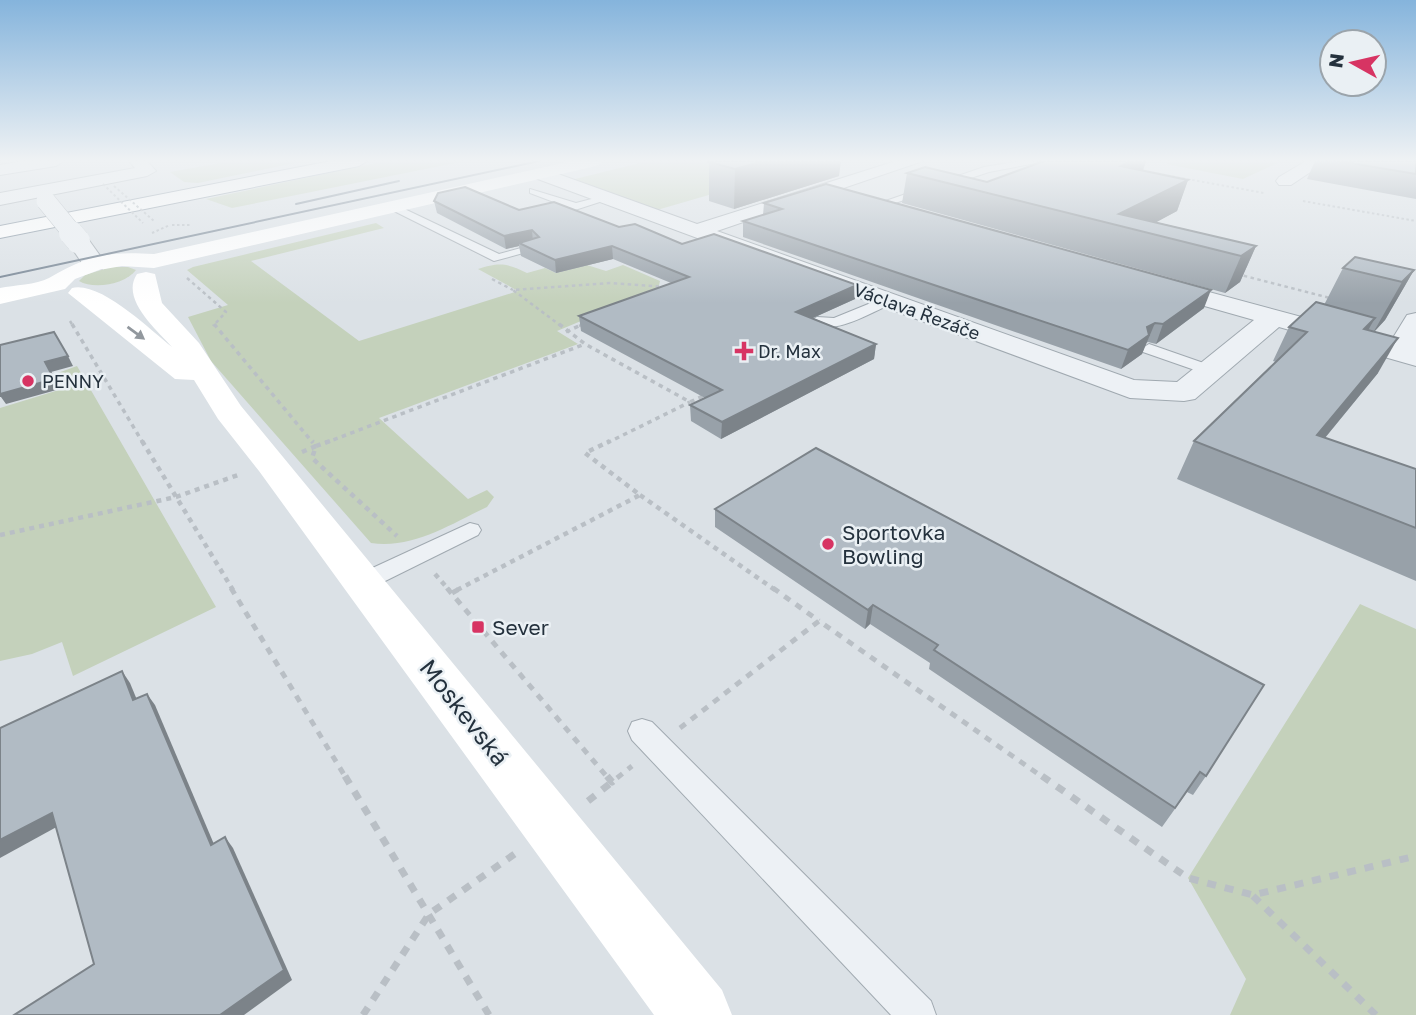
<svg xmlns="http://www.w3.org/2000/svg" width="1416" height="1015" font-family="'Golos Text',sans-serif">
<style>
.green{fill:#c4d1bb}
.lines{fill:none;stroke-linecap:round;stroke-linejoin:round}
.lane-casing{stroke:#a0a9b0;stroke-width:2}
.street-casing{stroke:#a0a9b0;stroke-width:2}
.highway-casing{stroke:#81909e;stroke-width:2}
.path-far5{stroke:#b9bfc5;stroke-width:2;stroke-dasharray:2.5 2.5;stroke-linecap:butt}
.path-far4{stroke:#b9bfc5;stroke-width:2.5;stroke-dasharray:3.5 3.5;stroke-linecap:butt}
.path-far3{stroke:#b9bfc5;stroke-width:3.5;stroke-dasharray:4.5 4.5;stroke-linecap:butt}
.path-far2{stroke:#b9bfc5;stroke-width:4.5;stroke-dasharray:5 5;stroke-linecap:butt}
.path-far1{stroke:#b9bfc5;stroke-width:5;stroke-dasharray:7 7;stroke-linecap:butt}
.path{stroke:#b9bfc5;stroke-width:7;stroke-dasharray:9 9;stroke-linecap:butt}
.lane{fill:#edf1f5;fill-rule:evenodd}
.street{fill:#edf1f5;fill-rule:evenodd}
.secondary{fill:#fff;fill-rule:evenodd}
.highway{fill:#fff;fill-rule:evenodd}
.tram{stroke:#738291;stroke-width:2}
.street-bridge-far1-casing{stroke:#a0a9b0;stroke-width:20;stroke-linecap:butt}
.street-bridge-casing{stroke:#a0a9b0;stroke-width:24;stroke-linecap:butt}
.path-bridge{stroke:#b9bfc5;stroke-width:2;stroke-dasharray:2.5 2.5;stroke-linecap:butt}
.street-bridge-far1{stroke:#edf1f5;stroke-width:19}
.street-bridge{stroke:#edf1f5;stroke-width:24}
.wall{fill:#98a1a9}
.shaded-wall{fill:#7c8389}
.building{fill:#b1bbc4;stroke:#7c8389;stroke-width:2}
.oneway{fill:#92989e}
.poi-dot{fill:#d73463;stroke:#eaf0f4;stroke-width:2.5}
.labels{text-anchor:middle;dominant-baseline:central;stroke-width:5;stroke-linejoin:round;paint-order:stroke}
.far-street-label{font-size:18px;fill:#24313d;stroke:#eaf0f4}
.far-poi-label{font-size:18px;fill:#24313d;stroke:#eaf0f4;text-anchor:start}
.poi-label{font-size:21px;fill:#24313d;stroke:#eaf0f4;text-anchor:start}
.near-street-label{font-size:24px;fill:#24313d;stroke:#eaf0f4}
</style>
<rect width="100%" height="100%" fill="#dbe1e6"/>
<g class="green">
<path d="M232 161H304L198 183 184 182 170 172Z"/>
<path d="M385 161H465L232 208 206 199Z"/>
<path d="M648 161H826L657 210 571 180Z"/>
<path d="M1171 161H1282L1243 179 1166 164Z"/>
<path d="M376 223 384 228 251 261 359 341 518 291 478 269C499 262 507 263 527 273L545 268 556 273 587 265 606 271 623 265 660 281 658 289 557 331 578 344 379 418 468 499 487 490 494 497 487 507C449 525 413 549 371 543L211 361 188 317 228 305 187 270 193 267Z"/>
<path d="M111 267H128L136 270C126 284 94 290 79 281L85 275Z"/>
<path d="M77 366 216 607 73 676 62 642 32 654 0 661V408L62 389 55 374Z"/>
<path d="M1360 604 1416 629V1015H1230L1246 979 1188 878Z"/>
</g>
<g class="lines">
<defs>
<g id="lane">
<path d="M1021 161 1041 162 989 172 883 207 874 205 984 167Z"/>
<path d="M530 189 576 203 607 195 612 198 575 210 530 193Z"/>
<path d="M394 204 499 254 532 245 538 249 494 261 390 209 389 207Z"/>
<path d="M888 296 895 300 893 303C872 312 830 339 810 321L817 317 834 318Z"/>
<path d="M1149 344 1215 367 1217 370 1209 375 1143 352 1141 349Z"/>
<path d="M470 523 478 525 481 530 478 535 369 589H353L349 583 353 577Z"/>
<path d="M642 719 652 722 931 1001 936 1015H891L632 740 628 731 632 722Z"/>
</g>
<g id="street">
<path d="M22 161H64L56 166 0 175V165Z"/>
<path d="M129 161H147L156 171 147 176 0 205V193L135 168Z"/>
<path d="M896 161H923L717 231 1134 380 1177 382 1254 320 1148 290 1145 285 1148 280 1157 278 1391 341 1407 315 1416 313V366L1279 327 1195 399 1184 401 1130 398 535 178 532 174 541 169 547 170 697 224Z"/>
<path d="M1306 161H1327L1291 185H1279L1276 181 1279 177Z"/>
<path d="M78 234 86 236 106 264 102 269H86L67 241Z"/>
</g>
<path id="highway" d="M331 161H367L359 166 0 238V226Z"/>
</defs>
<use href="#lane" class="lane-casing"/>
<use href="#street" class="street-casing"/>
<use href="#highway" class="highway-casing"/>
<g class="path-far5">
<path d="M1138 170 1264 193"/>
<path d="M1303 201 1416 221"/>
<path d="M172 225H191"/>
<path d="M152 233 170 225"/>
</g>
<g class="path-far4">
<path d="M1237 274 1330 298"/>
<path d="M187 278 226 312 213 326"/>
<path d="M492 279 513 290"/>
<path d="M70 321 73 326"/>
<path d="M561 326 513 290 609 283 666 287"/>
<path d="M579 326 584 324"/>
</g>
<g class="path-far3">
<path d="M72 324 143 443"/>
<path d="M214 324 313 443"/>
<path d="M559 324 585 344 690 402 707 394"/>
<path d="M566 332 583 324"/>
<path d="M325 443 585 344"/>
<path d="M607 443 690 402"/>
</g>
<g class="path-far2">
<path d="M142 441 233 590"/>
<path d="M330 441 316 446 312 458 397 536"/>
<path d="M302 452 316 446 312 441"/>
<path d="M640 495 775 590"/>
<path d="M0 535 176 497 238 475"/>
<path d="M435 574 449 590"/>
<path d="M457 590 640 495 585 453 610 441"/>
</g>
<g class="path-far1">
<path d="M231 588 346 778"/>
<path d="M447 588 608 778"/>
<path d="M773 588 819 621"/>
<path d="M452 593 461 588"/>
<path d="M680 728 819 621 1044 778"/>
<path d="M617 778 632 766"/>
</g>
<g class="path">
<path d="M345 776 489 1015"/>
<path d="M607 776 612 782 619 776"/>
<path d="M1042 776 1188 878 1253 895 1416 856"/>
<path d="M588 801 612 782"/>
<path d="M1253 896 1376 1015"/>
<path d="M363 1015 429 914 516 853"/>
</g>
<use href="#lane" class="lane"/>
<use href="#street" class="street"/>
<g class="secondary">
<path d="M572 161H604L596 166 154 268 122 266 99 270 75 279 65 289 0 304V288C14 285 36 285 49 278 89 255 107 251 154 254Z"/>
<path d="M146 272 155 274 162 303 199 343 241 406 722 990 732 1015H654L259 471 218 419 194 380 175 379 68 293 72 288C101 281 150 330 172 347 157 330 120 299 137 274Z"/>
</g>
<use href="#highway" class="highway"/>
<g class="tram">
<path d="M296 204 399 181"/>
<path d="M0 277 539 161"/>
</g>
<defs>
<path id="street-bridge-far1" d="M46 201 73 234"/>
<path id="street-bridge" d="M71 233 78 241"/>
</defs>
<use href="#street-bridge-far1" class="street-bridge-far1-casing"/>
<use href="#street-bridge" class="street-bridge-casing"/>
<g class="path-bridge">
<path d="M103 184 143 223"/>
<path d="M114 186 154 221"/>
</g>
<use href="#street-bridge-far1" class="street-bridge-far1"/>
<use href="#street-bridge" class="street-bridge"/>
</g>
<g class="wall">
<path d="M1146 161 1143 171 1188 180 1177 211 1156 222 1256 246 1240 282 1225 293 902 203 907 173 987 182Z"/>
<path d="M1315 161H1416V199L1307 179Z"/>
<path d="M709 162 839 176 734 209 709 201Z"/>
<path d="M434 201 519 210 619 227 682 244 857 285 855 299 813 318 876 344 874 359 721 439 691 421 690 405 705 398 581 331 579 316 671 283 613 259 556 273 521 256 519 246 506 249 437 213Z"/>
<path d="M764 203 1204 308 1156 344 1148 342 1146 343 1142 354 1121 369 743 237V221L763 215Z"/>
<path d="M1343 268 1414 270 1385 320 1374 332 1378 373 1325 438 1416 469V581L1177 479 1194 441 1276 362 1273 361 1289 327 1324 305Z"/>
<path d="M715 509 1206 776 1193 795 1187 792 1162 827 929 669 930 663 870 624 865 629 715 527Z"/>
</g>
<g class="shaded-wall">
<path d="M764 161H841L839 176 734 209 735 169Z"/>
<path d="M1131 161H1146L1139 181 1121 166Z"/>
<path d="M1188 180 1177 211 1140 231 1119 214Z"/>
<path d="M532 230 533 243H519V246L506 249 504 236Z"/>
<path d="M612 246 613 259 556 273 555 260Z"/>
<path d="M1256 246 1240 282 1225 293 1241 256Z"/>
<path d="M1414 270 1385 320 1373 333 1402 282Z"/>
<path d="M857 285 855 299 795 326 796 312Z"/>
<path d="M1211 290 1204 308 1156 344 1163 324Z"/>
<path d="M1375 318 1356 352 1364 329Z"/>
<path d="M1155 323 1142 354 1121 369 1128 350 1147 327Z"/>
<path d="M1398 338 1378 373 1296 473 1317 435Z"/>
<path d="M876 344 874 359 721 439 722 422Z"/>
<path d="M68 356 73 366 51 372 60 389 6 404 1 397H0V392L45 362Z"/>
<path d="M873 605 870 624 865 629 868 610Z"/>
<path d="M122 671 130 683 142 712 133 700Z"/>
<path d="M147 694 155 705 219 856 211 845Z"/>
<path d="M52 813 62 824 0 858V840Z"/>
<path d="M225 837 233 848 292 980 244 1015H220Z"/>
</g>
<g class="building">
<path d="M712 161H764L735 169 709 162Z"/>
<path d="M1044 161H1131L1121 166 1188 180 1119 214 1256 246 1241 256 907 173 925 167 987 182Z"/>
<path d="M1338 161H1416V174Z"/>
<path d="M826 184 1211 290 1163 324 1155 323 1147 327 1149 335 1128 350 743 221 782 209 764 203Z"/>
<path d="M465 187 519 210 554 202 619 227 635 224 682 244 714 234 857 285 796 312 876 344 722 422 690 405 722 390 579 316 689 277 612 246 555 260 519 243 539 237 532 230 504 236 434 201 438 193Z"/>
<path d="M1355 257 1414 270 1402 282 1343 268Z"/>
<path d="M1316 302 1375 318 1364 329 1398 338 1317 435 1416 469V528L1194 441 1307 332 1289 327Z"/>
<path d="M54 332 68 356 45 362 54 379 0 394V345Z"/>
<path d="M816 448 1264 685 1206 776 1200 772 1175 808 934 650 938 645 873 605 868 610 715 509Z"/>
<path d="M122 671 133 700 147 694 211 845 225 837 284 970 220 1015H14L94 964 52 813 0 840V728Z"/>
</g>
<defs><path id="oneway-solid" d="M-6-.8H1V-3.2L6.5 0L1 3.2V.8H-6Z" transform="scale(1.75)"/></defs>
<use class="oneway" href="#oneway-solid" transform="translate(136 333) rotate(36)"/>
<linearGradient id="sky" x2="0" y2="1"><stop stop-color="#85b4dc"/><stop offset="0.53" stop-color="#eff2f4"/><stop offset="1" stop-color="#eff2f4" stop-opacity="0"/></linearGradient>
<rect width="1416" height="303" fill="url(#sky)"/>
<g class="poi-dot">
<path d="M740.5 340.5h7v7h7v7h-7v7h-7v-7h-7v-7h7z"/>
<circle cx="28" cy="381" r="7"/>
<circle cx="828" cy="544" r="7"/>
<rect x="471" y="620" width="14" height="14" rx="3.5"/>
</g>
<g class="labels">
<g class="far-street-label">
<text transform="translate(917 311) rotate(20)">Václava Řezáče</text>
</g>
<g class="far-poi-label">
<text x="758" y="351">Dr. Max</text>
<text x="42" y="381">PENNY</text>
</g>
<g class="poi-label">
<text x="842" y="532">Sportovka<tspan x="842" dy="24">Bowling</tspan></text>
<text x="492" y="627">Sever</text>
</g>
<g class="near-street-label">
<text transform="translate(465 712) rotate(52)">Moskevská</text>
</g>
</g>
<g transform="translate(1353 63) rotate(278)"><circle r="33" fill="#eaf0f4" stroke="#9ba4ab" stroke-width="2"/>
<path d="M0-5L12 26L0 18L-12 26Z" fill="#d73463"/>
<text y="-10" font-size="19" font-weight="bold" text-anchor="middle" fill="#24313d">N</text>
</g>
</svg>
